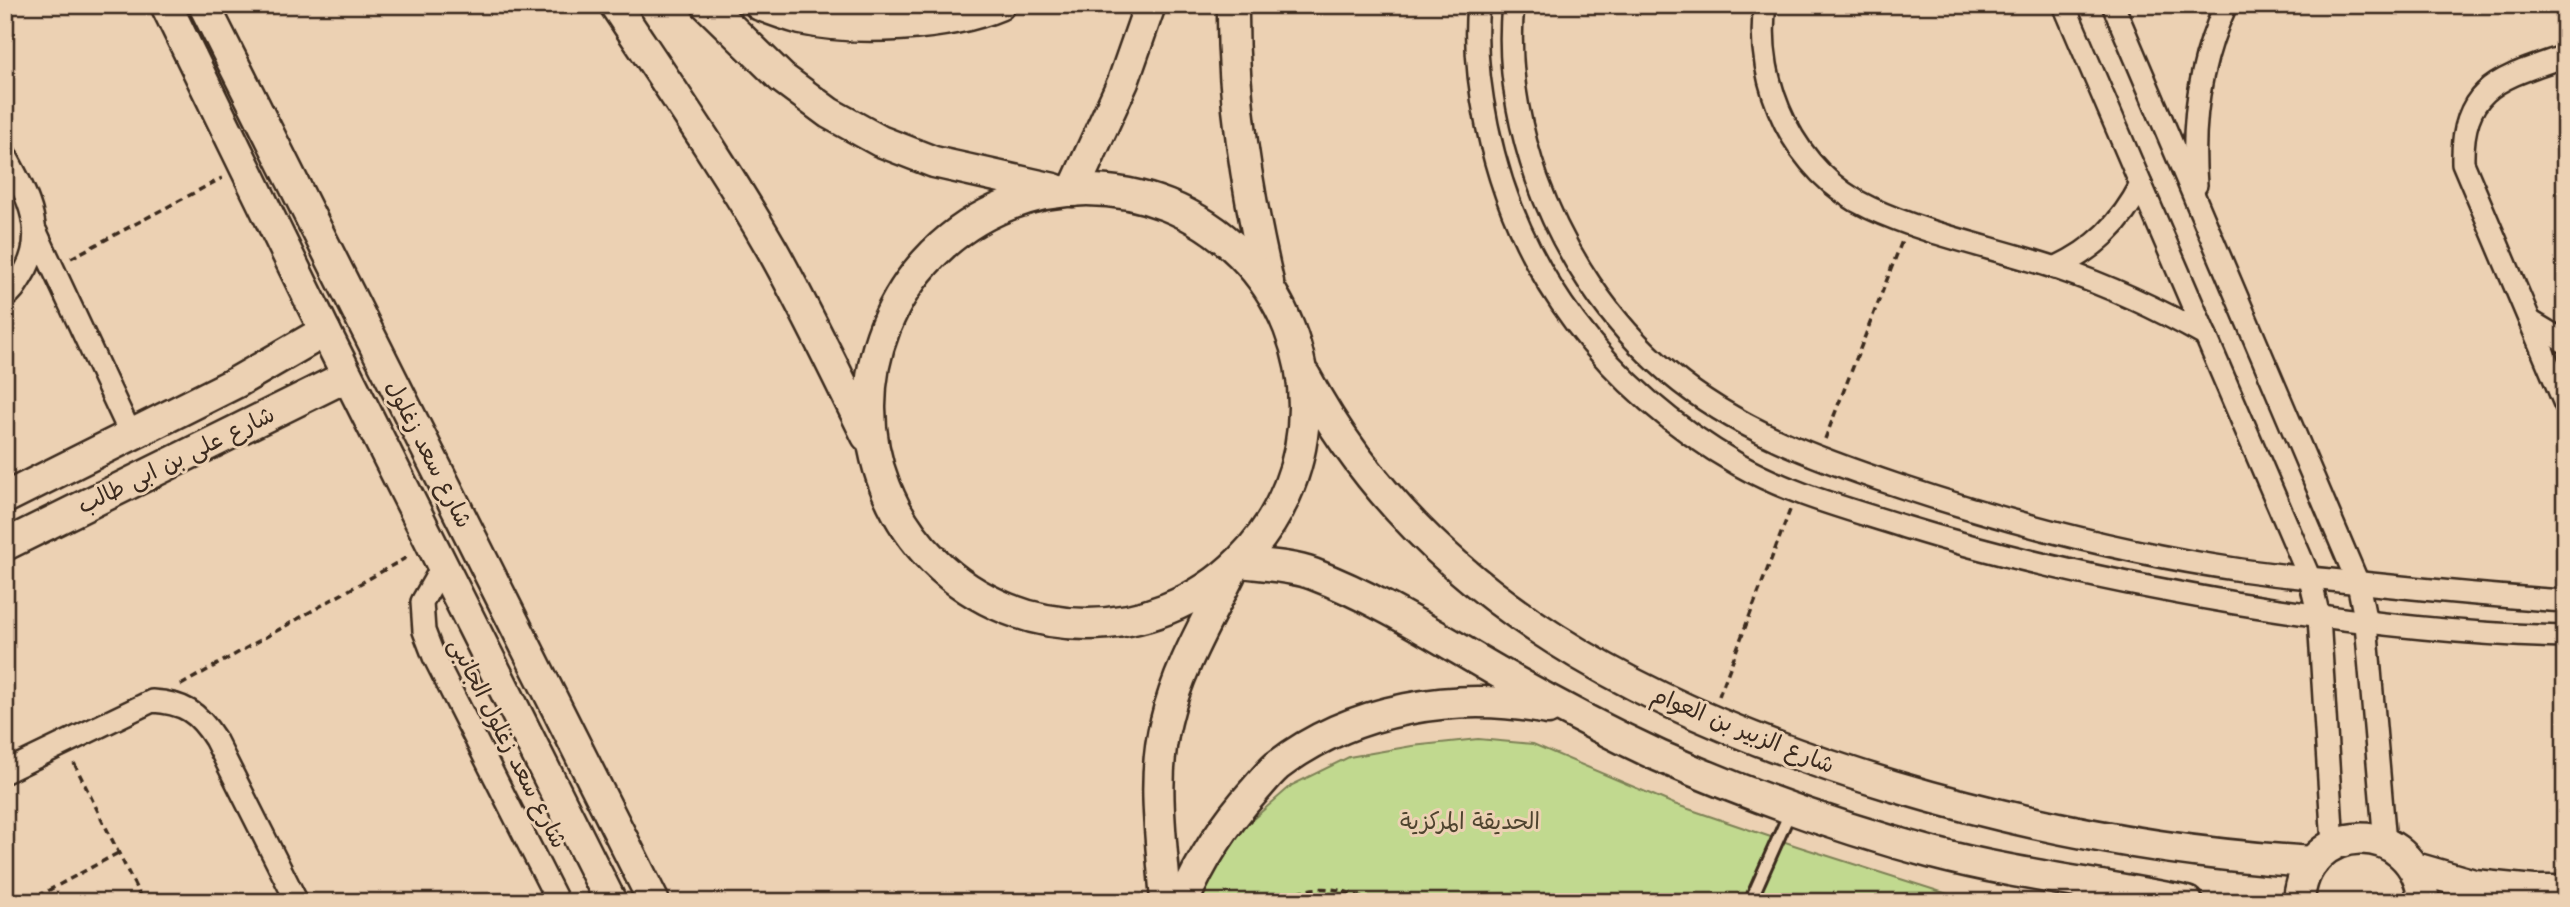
<svg xmlns="http://www.w3.org/2000/svg" width="2570" height="907" font-family="'Comic Neue','Playpen Sans Arabic',sans-serif">
<style>
.green{fill:#c1d98f;stroke:#7e8256;stroke-width:2}
.lines{fill:none;stroke-linecap:round;stroke-linejoin:round}
.lane-casing{stroke:#3b2a1e;stroke-width:16}
.street-casing{stroke:#3b2a1e;stroke-width:26}
.secondary-casing{stroke:#3b2a1e;stroke-width:35}
.path{stroke:#3b2a1e;stroke-width:3.5;stroke-dasharray:7 5;stroke-linecap:butt}
.lane{stroke:#ecd1b3;stroke-width:10}
.street{stroke:#ecd1b3;stroke-width:21}
.secondary{stroke:#ecd1b3;stroke-width:30}
.labels{text-anchor:middle;dominant-baseline:central;stroke-width:6;stroke-linejoin:round;paint-order:stroke}
.street-label{font-size:23px;fill:#3b2a1e;stroke:#ecd1b3}
.park-label{font-size:23px;fill:#4f442f;stroke:#ecd1b3}
</style>
<rect width="100%" height="100%" fill="#ecd1b3"/>
<filter id="ink" filterUnits="userSpaceOnUse"><feTurbulence type="fractalNoise" baseFrequency=".0143" numOctaves="2"/><feDisplacementMap in="SourceGraphic" scale="14" xChannelSelector="R" yChannelSelector="G"/><feConvolveMatrix kernelMatrix="1 2 1 2 8 2 1 2 1" color-interpolation-filters="sRGB"/></filter>
<g filter="url(#ink)">
<path class="green" d="M1478 739 1533 744 1674 804 1797 846 1957 897 1983 902H1202L1209 880 1244 827 1292 785 1349 757 1412 746Z"/>
<g class="lines">
<defs>
<path id="lane" d="M1750 902 1790 812"/>
<g id="street">
<path d="M1478 5C1474 45 1479 86 1487 125 1517 273 1608 390 1739 465 1790 494 1849 509 1905 527 2012 560 2124 584 2235 603 2344 621 2454 634 2565 637"/>
<path d="M1513 5C1507 63 1518 124 1537 179 1563 252 1609 322 1669 373 1735 429 1818 459 1899 486 2010 523 2124 553 2241 570 2281 576 2322 579 2362 583 2430 590 2497 597 2565 601"/>
<path d="M1765 5C1754 85 1795 173 1870 208 1928 235 1996 248 2056 268 2109 286 2157 308 2206 336"/>
<path d="M2064 5 2310 579 2319 617 2333 845"/>
<path d="M2113 5 2358 583 2366 623 2385 843"/>
<path d="M2565 56C2503 78 2461 85 2463 163L2565 404"/>
<path d="M5 154C26 193 50 234 22 276 17 284 13 292 5 297"/>
<path d="M2196 185C2191 122 2199 63 2226 5"/>
<path d="M36 232 131 435"/>
<path d="M2055 268C2095 249 2121 224 2141 185"/>
<path d="M2530 321 2565 342"/>
<path d="M442 567 422 602 424 631 434 657 558 902"/>
<path d="M5 772 152 701C184 703 198 712 215 739L297 902"/>
</g>
<g id="secondary">
<path d="M166 5 325 331 611 902"/>
<path d="M204 5 654 902"/>
<path d="M615 5C669 86 725 167 773 251 807 312 837 374 867 436"/>
<path d="M707 5 782 78 829 113 880 141 934 162 1054 189"/>
<path d="M760 5C773 10 787 15 801 19 856 31 947 27 999 5"/>
<path d="M1233 5C1232 99 1247 190 1268 282"/>
<circle cx="1087" cy="407" r="217"/>
<path d="M1073 191 1123 82 1150 5"/>
<path d="M1305 376C1425 603 1657 715 1893 786 2030 827 2170 854 2313 862"/>
<path d="M5 498 237 382 325 331"/>
<path d="M5 545 347 376"/>
<path d="M1240 562C1264 565 1291 566 1313 574 1379 599 1439 638 1500 673 1552 703 1605 731 1659 756 1748 795 1839 828 1933 853 2016 875 2102 884 2187 902"/>
<path d="M2415 868 2474 885 2534 891H2565"/>
<path d="M1166 902C1162 842 1151 779 1166 721 1178 669 1207 621 1230 574"/>
<path d="M1183 902C1201 860 1225 823 1255 790 1262 782 1269 773 1277 766 1352 708 1457 691 1548 709"/>
<path d="M2299 902C2303 820 2415 815 2424 902"/>
</g>
</defs>
<use href="#lane" class="lane-casing"/>
<use href="#street" class="street-casing"/>
<use href="#secondary" class="secondary-casing"/>
<g class="path">
<path d="M2559 5 2565 19"/>
<path d="M71 258 222 178"/>
<path d="M1825 439 1902 241"/>
<path d="M181 685 409 556"/>
<path d="M1719 696 1790 510"/>
<path d="M74 763 143 902"/>
<path d="M27 902 118 853"/>
<path d="M1275 902C1307 884 1337 884 1370 902"/>
</g>
<use href="#lane" class="lane"/>
<use href="#street" class="street"/>
<use href="#secondary" class="secondary"/>
</g>
</g>
<g class="labels">
<g class="street-label">
<text transform="translate(429 454) rotate(63)">شارع سعد زغلول</text>
<text transform="translate(176 460) rotate(-26)">شارع على بن ابى طالب</text>
<text transform="translate(1743 730) rotate(22)">شارع الزبير بن العوام</text>
<text transform="translate(508 743) rotate(63)">شارع سعد زغلول الجانبى</text>
</g>
<g class="park-label">
<text x="1470" y="821">الحديقة المركزية</text>
</g>
</g>
<rect width="2570" height="907" fill="none" stroke="#ecd1b3" stroke-width="28"/>
<rect x="14" y="14" width="2542" height="879" fill="none" stroke="#3b2a1e" stroke-width="2.5" filter="url(#ink)"/>
</svg>
